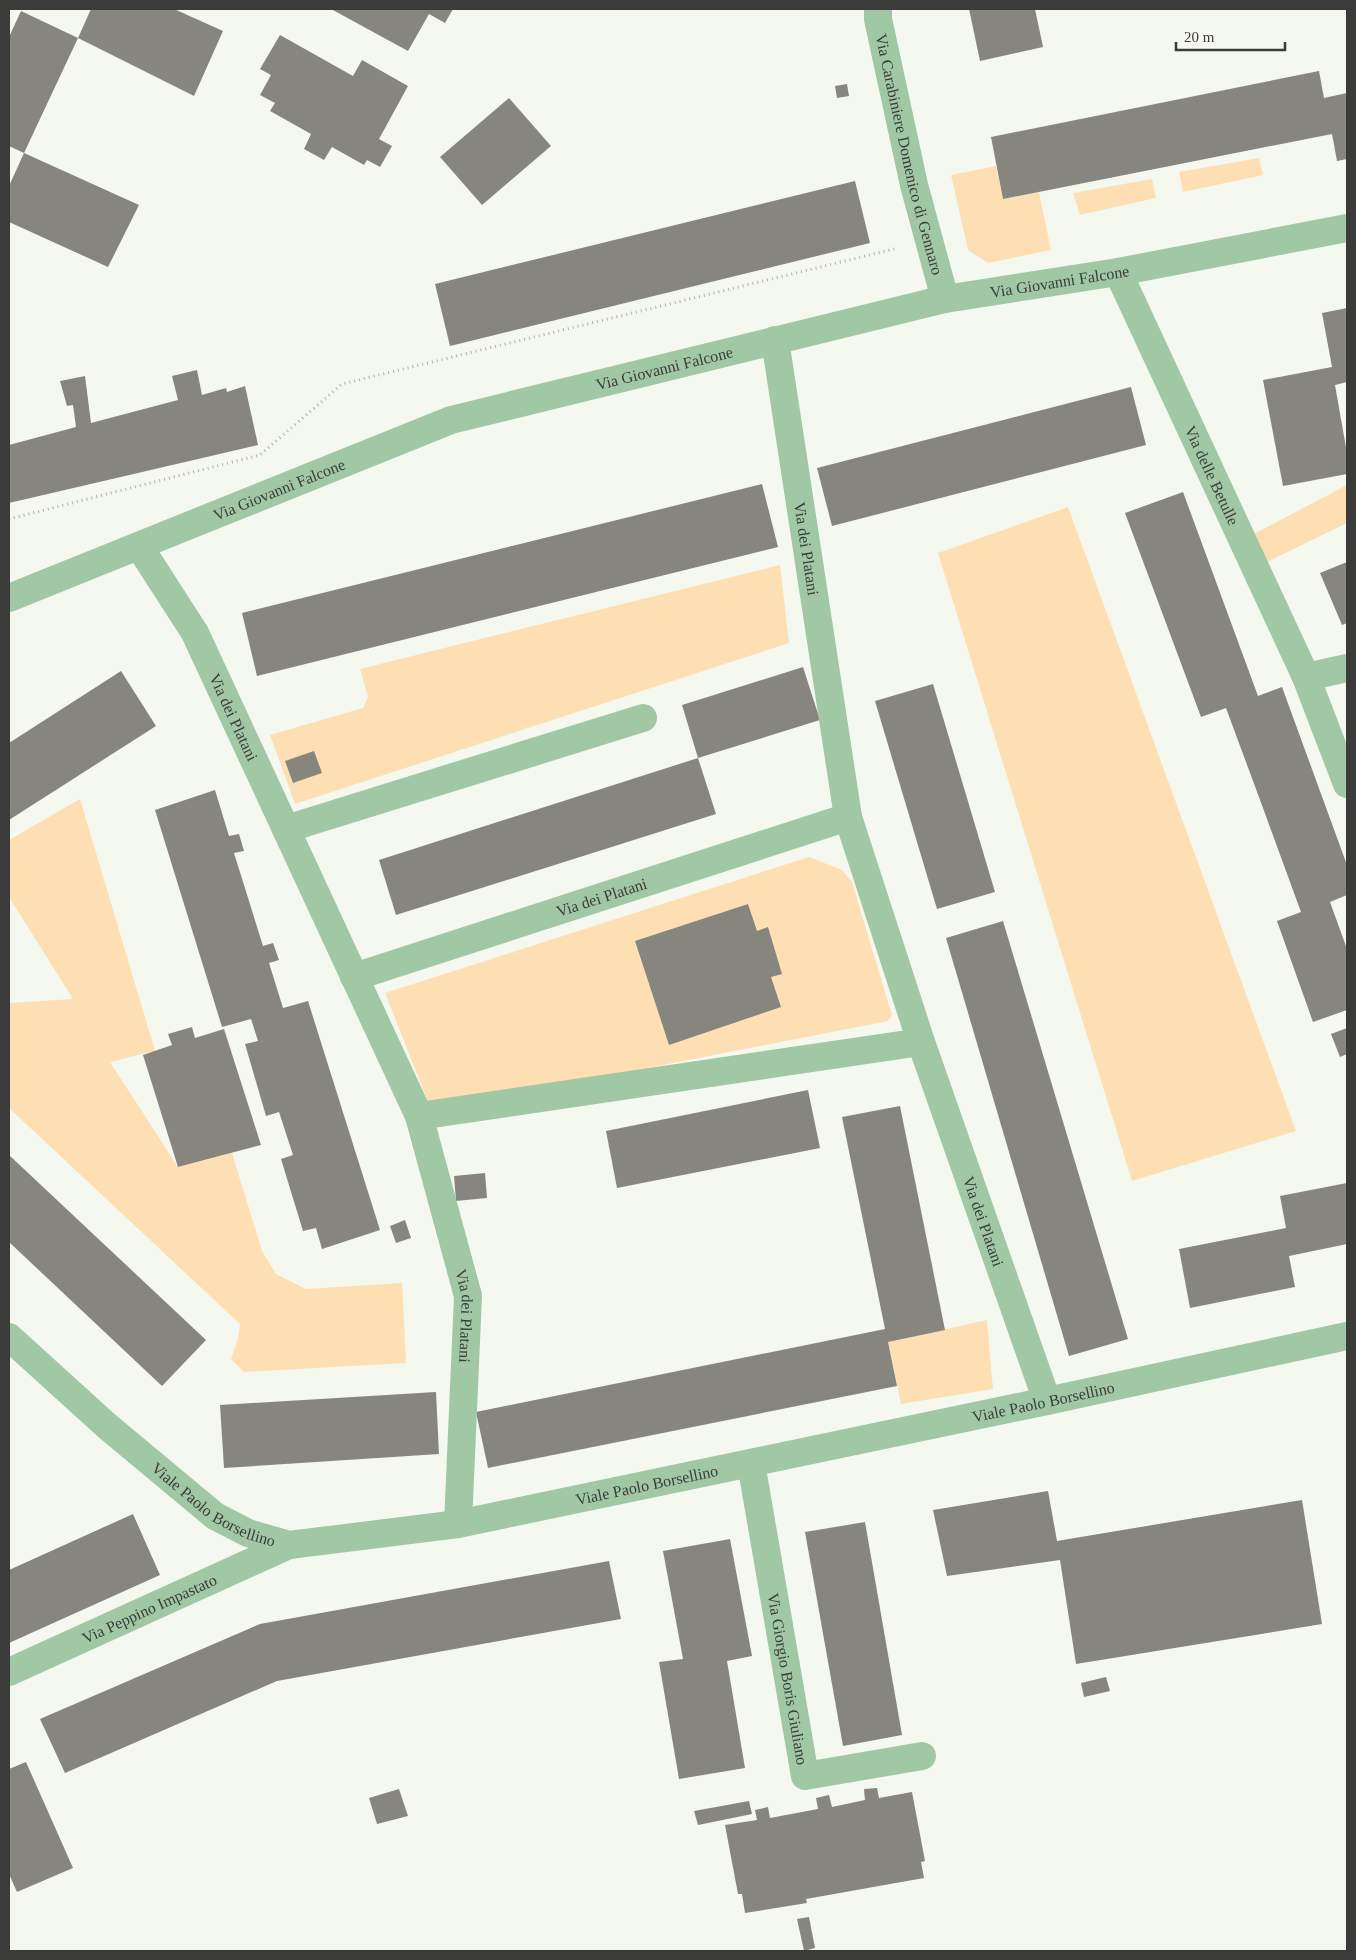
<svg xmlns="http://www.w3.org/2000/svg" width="1356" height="1960" font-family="Georgia,serif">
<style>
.green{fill:#fedfb4}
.building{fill:#87867e}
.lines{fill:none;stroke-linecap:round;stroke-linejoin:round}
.path{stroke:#b1b3ac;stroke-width:3;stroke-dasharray:1 4;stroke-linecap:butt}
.minor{stroke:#a1c8a4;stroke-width:28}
.labels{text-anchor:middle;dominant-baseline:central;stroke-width:4;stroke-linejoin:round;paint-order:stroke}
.street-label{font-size:16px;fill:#3b3c39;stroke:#f5f8ef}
</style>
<rect width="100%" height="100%" fill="#f5f8ef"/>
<g class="green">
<path d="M1259 158 1263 175 1183 192 1179 172Z"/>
<path d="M996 166 1003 199 1039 192 1051 250 988 263 968 250 951 175Z"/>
<path d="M1152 179 1156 198 1080 215 1073 193Z"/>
<path d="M1347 485V523L1263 564 1252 535Z"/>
<path d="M1068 507 1296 1131 1132 1181 938 553Z"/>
<path d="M780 565 789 643 295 804 270 735 363 708 368 697 360 669Z"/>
<path d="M80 799 155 1051 110 1062 178 1167 232 1153 262 1251 276 1274 306 1289 402 1283 406 1363 244 1372 231 1359 238 1339 240 1324 9 1108V1003L73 999 9 897V840Z"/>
<path d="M809 857 842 870 852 882 892 1015 888 1021 443 1108 428 1102 385 993Z"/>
<path d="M987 1320 993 1389 901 1404 888 1342Z"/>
</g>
<g class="building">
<path d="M91 9H174L223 31 194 96 78 38Z"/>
<path d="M331 9H453L445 23 429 14 408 51Z"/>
<path d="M969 9H1035L1043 47 980 61Z"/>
<path d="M21 11 78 38 24 153 9 146V37Z"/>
<path d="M280 35 353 76 362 60 408 86 379 139 392 146 380 167 367 160 364 165 332 147 324 160 304 149 311 134 270 111 275 103 260 95 271 75 260 69Z"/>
<path d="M1319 71 1324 98 1347 93V159L1337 161 1332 134 1003 199 991 137Z"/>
<path d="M847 84 849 96 837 98 835 86Z"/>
<path d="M509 98 551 146 482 205 440 157Z"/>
<path d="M24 153 139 205 108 267 9 222V186Z"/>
<path d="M855 181 870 243 450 346 435 284Z"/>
<path d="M1347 308V382L1335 385 1347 453V474L1283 486 1263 380 1332 367 1322 313Z"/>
<path d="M197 370 202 395 226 388 227 392 245 386 258 445 9 503V445L76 427 73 405 67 406 60 381 85 376 91 423 178 400 172 376Z"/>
<path d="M1131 387 1146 445 832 526 817 468Z"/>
<path d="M762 484 778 547 257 676 242 613Z"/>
<path d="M1183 492 1258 696 1282 687 1347 865V895L1330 902 1347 949V1010L1313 1022 1277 921 1301 912 1263 808 1226 708 1201 717 1125 513Z"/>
<path d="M1347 562V623L1342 625 1320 573Z"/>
<path d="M803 667 820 720 698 758 682 705Z"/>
<path d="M121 671 156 726 9 820V743Z"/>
<path d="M933 684 995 892 937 909 875 701Z"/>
<path d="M314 751 322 773 293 783 285 761Z"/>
<path d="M698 758 716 814 396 915 379 860Z"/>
<path d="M215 790 229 836 239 834 244 851 234 853 263 946 273 943 279 960 269 963 283 1008 308 1001 380 1230 322 1249 316 1228 303 1231 281 1159 293 1155 279 1112 266 1116 245 1044 258 1041 251 1019 222 1027 155 810Z"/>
<path d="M748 904 757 931 768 927 782 974 771 977 781 1007 669 1045 635 941Z"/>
<path d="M1003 921 1128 1339 1069 1356 946 938Z"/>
<path d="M192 1027 195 1038 224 1029 261 1145 178 1167 143 1055 172 1045 168 1034Z"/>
<path d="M1347 1028V1054L1340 1057 1331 1034Z"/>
<path d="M808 1090 820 1148 617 1188 606 1131Z"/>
<path d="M900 1106 945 1330 888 1342 897 1386 488 1468 476 1412 885 1329 842 1117Z"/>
<path d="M9 1155 206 1340 162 1386 9 1242Z"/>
<path d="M485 1173 487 1198 456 1201 454 1176Z"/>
<path d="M1347 1183V1244L1289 1256 1295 1287 1190 1308 1179 1249 1286 1228 1280 1196Z"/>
<path d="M405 1220 411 1238 396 1243 390 1226Z"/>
<path d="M436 1392 439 1454 224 1468 220 1405Z"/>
<path d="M1048 1491 1057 1541 1302 1500 1322 1624 1076 1664 1060 1560 947 1576 933 1510Z"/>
<path d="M133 1514 160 1575 9 1643V1570Z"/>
<path d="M865 1522 902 1735 843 1746 805 1532Z"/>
<path d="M730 1539 752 1656 727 1661 745 1768 679 1779 659 1662 683 1659 663 1551Z"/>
<path d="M609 1561 621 1619 277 1681 65 1773 40 1719 260 1624Z"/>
<path d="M1106 1677 1110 1691 1084 1697 1081 1683Z"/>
<path d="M26 1762 73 1868 17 1892 9 1874V1769Z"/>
<path d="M877 1788 879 1798 912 1792 925 1861 921 1862 924 1878 806 1899 807 1903 745 1913 742 1894H738L725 1825 757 1820 755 1810 768 1807 770 1818 818 1809 816 1798 829 1795 832 1807 865 1800 864 1789Z"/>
<path d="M399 1789 408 1816 377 1824 369 1798Z"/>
<path d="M749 1801 752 1814 698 1825 694 1811Z"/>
<path d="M809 1917 815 1948 804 1951 797 1919Z"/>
</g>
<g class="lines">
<path class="path" d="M9 519 260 455 342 384 898 248"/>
<g class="minor">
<path id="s1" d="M878 9V19L914 185 945 299"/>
<path id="s2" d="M1118 272 1306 677 1347 784"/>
<path id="s3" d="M775 340 848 817 921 1042 1047 1401"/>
<path id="s4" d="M139 546 195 633 419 1116 468 1296 458 1524"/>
<path id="s5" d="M9 598 451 420 945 299 1118 272 1347 228"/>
<path d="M1306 677 1347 668"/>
<path d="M286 829 643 718"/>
<path id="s6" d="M354 977 848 817"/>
<path d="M419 1116 921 1042"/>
<path id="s7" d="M9 1337 107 1426 215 1516 248 1533 289 1545 458 1524 1047 1401 1347 1336"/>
<path id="s8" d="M751 1463 805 1776 922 1756"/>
<path id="s9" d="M9 1672 289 1545"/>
</g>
</g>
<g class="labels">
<g class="street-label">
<text stroke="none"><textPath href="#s1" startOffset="149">Via Carabiniere Domenico di Gennaro</textPath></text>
<text stroke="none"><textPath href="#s5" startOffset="1101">Via Giovanni Falcone</textPath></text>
<text stroke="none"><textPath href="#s5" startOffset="696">Via Giovanni Falcone</textPath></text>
<text stroke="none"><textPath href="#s2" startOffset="224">Via delle Betulle</textPath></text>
<text stroke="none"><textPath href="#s5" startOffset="291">Via Giovanni Falcone</textPath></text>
<text stroke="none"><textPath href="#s3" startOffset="211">Via dei Platani</textPath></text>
<text stroke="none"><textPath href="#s4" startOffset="196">Via dei Platani</textPath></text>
<text stroke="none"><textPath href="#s6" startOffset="260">Via dei Platani</textPath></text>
<text stroke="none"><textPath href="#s3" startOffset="909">Via dei Platani</textPath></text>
<text stroke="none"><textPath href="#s4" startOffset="842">Via dei Platani</textPath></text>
<text stroke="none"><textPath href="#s7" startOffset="1121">Viale Paolo Borsellino</textPath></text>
<text stroke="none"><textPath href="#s7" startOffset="716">Viale Paolo Borsellino</textPath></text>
<text stroke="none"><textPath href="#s7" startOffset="266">Viale Paolo Borsellino</textPath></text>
<text stroke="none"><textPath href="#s9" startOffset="154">Via Peppino Impastato</textPath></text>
<text stroke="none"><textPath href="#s8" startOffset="219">Via Giorgio Boris Giuliano</textPath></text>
</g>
</g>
<rect width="1356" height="1960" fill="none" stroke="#3b3c39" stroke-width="20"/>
<path d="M1176 42v8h109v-8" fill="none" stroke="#3b3c39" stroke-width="2.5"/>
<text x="1184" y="42" font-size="15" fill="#3b3c39" stroke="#f5f8ef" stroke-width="4" paint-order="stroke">20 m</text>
</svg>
